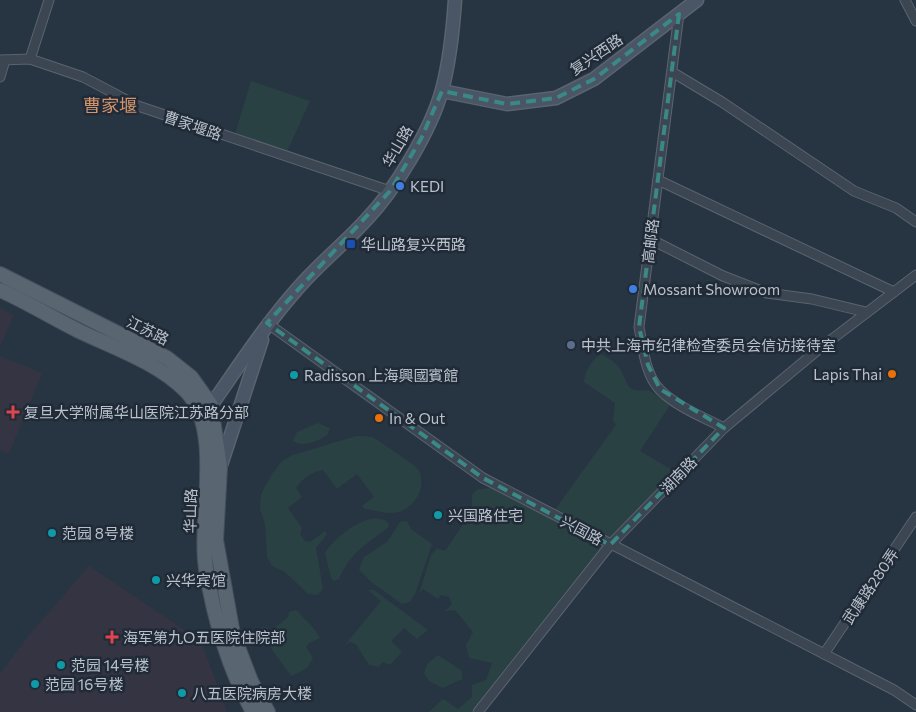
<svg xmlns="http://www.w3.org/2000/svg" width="916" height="712" font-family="Commissioner,'Noto Sans SC',sans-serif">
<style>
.medical{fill:#353443}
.green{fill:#2a4143}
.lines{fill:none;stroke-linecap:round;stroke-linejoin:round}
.street-casing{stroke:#5a646f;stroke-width:11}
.secondary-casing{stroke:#5a646f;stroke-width:15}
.primary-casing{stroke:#454f5b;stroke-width:16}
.street{stroke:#3c4652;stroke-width:9}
.secondary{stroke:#4a5565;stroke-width:12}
.primary{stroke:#5a6572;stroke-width:14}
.marked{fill:none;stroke:#3a8986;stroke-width:4;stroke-dasharray:10 6;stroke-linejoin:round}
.shop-dot{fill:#3f7fe0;stroke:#202b37;stroke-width:2}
.transit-dot{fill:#1a4fb4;stroke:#202b37;stroke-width:2}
.service-dot{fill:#5c6f8a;stroke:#202b37;stroke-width:2}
.food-dot{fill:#e8710a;stroke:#202b37;stroke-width:2}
.culture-dot{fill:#0f9aa8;stroke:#202b37;stroke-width:2}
.health-dot{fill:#e0444e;stroke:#202b37;stroke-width:2}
.labels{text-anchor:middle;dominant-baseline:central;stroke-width:5;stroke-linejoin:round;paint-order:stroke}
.street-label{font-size:15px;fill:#b9c1cc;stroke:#202b37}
.poi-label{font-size:15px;fill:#b9c1cc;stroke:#202b37;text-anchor:start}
.quarter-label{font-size:18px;fill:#d4946c;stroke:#202b37}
</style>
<rect width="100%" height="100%" fill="#273442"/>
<g class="medical">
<path d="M0 308 14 315 0 347Z"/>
<path d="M0 356 42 373 9 454 0 450Z"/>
<path d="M89 566 201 641 227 712H0V674L30 634Z"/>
</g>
<g class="green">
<path d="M251 81 310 101 287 152 235 134Z"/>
<path d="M602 354C606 357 612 360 615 363 631 378 620 394 649 390L670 405 640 451 674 471 609 540 554 511 616 425 613 421 615 403 584 382C585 371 592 358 602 354Z"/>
<path d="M318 423 330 428 327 435C318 441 303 448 293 441L297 432Z"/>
<path d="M356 436C361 436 368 436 372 437 376 439 415 465 417 468 430 486 413 512 392 513 383 513 373 510 365 509L362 506 374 497 357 474 337 489 323 470C311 472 303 478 296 488L302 497 288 508 302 528 300 534 305 541 310 542 325 531 327 534 316 548 323 589 317 595 308 594 285 572 272 566 267 557 265 524 260 509 261 494 272 474 282 461 293 455Z"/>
<path d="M492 488 602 546 471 712H429L443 699 458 709 472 697V685L486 680 492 663 469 658 466 645 473 632 455 610 445 611 452 604 449 597 441 595 438 599 423 589 419 594 431 555 437 548 445 551 472 511V495L478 489Z"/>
<path d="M375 518 385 520 389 524 388 528C365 545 351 552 339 579L334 581 331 578 325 553C334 538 358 520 375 518Z"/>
<path d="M407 521 411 529 432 544 415 594 410 602 402 604 370 581 359 569 364 557 387 542 400 522Z"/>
<path d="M368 590H374L428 630 417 639 404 628 391 641 402 652 390 665 383 662 379 667 369 665 356 644 350 642 345 645 381 601Z"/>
<path d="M296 610C305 620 314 626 320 638L309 643 306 647 313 658 307 668 291 676 260 633 262 627H267L270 632 288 617 289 612Z"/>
<path d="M438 655 462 671V679L443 688 429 681 424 673 427 664Z"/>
</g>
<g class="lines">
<defs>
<g id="street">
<path d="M905 0 916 21"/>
<path d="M679 14 639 327C643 347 645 375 660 390 677 407 703 417 724 428"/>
<path d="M30 59 49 0"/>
<path d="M0 60 30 59 83 77 138 106 390 191"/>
<path d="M672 72 722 102 854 191 896 208 916 222"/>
<path d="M0 77 5 60"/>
<path d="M658 180 894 292"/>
<path d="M650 239 723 276 767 293 812 299 866 312"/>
<path d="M267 323 483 478 894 690 916 705"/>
<path d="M824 654 916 517"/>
<path d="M478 712 610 545 724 428 819 349 916 275"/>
</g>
<g id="secondary">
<path d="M442 91 507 104 556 98 594 79 697 0"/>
<path d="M207 411C237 369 264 326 299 287 320 263 345 243 366 220 395 190 431 130 442 90 450 60 453 30 455 0"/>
<path d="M220 468 262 340"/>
</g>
<g id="primary">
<path d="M0 274 167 358 191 377 211 405 220 468 216 540 233 634 251 681 268 712"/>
<path d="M0 290C27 302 51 317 77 330 114 348 157 362 186 391 224 431 198 519 206 569 214 618 228 668 253 712"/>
</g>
</defs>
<use href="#street" class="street-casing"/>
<use href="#secondary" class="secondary-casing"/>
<use href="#primary" class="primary-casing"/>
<use href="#street" class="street"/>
<use href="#secondary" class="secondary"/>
<use href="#primary" class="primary"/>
</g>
<path class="marked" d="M679 14 639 327 648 365 660 389 724 428 610 545 483 478 267 323 390 191 421 139 442 91 507 104 556 98 594 79Z"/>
<g class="shop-dot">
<circle cx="400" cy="186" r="5"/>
<circle cx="633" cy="289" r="5"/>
</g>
<rect class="transit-dot" x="346" y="239" width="10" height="10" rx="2.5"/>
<circle class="service-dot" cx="571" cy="345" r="5"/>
<g class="food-dot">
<circle cx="892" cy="374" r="5"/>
<circle cx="379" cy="418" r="5"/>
</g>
<g class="culture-dot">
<circle cx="294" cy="375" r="5"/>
<circle cx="438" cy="515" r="5"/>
<circle cx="52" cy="533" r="5"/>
<circle cx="156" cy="580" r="5"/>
<circle cx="61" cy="665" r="5"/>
<circle cx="35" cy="684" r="5"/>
<circle cx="182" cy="693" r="5"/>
</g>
<g class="health-dot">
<path d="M10.5 404.5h5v5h5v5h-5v5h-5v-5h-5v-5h5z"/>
<path d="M109.5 629.5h5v5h5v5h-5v5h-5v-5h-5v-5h5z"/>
</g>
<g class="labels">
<g class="street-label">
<text transform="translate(596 54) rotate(-34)">复兴西路</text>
<text transform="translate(193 125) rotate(19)">曹家堰路</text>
<text transform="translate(397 146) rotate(-60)">华山路</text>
<text transform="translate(650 241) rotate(-83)">高邮路</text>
<text transform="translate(148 330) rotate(26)">江苏路</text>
<text transform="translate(678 475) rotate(-46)">湖南路</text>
<text transform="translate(190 511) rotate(-89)">华山路</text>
<text transform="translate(582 530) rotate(28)">兴国路</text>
<text transform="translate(870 586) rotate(-56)">武康路280弄</text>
</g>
<g class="poi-label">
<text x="410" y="186">KEDI</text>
<text x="361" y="244">华山路复兴西路</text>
<text x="643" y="289">Mossant Showroom</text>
<text x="581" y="345">中共上海市纪律检查委员会信访接待室</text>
<text x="882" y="374" text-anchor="end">Lapis Thai</text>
<text x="304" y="375">Radisson 上海興國賓館</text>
<text x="24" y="412">复旦大学附属华山医院江苏路分部</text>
<text x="389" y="418">In &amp; Out</text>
<text x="448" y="515">兴国路住宅</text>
<text x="62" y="533">范园 8号楼</text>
<text x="166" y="580">兴华宾馆</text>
<text x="123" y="637">海军第九O五医院住院部</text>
<text x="71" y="665">范园 14号楼</text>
<text x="45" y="684">范园 16号楼</text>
<text x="192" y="693">八五医院病房大楼</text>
</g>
<g class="quarter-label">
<text x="110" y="105">曹家堰</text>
</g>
</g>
</svg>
